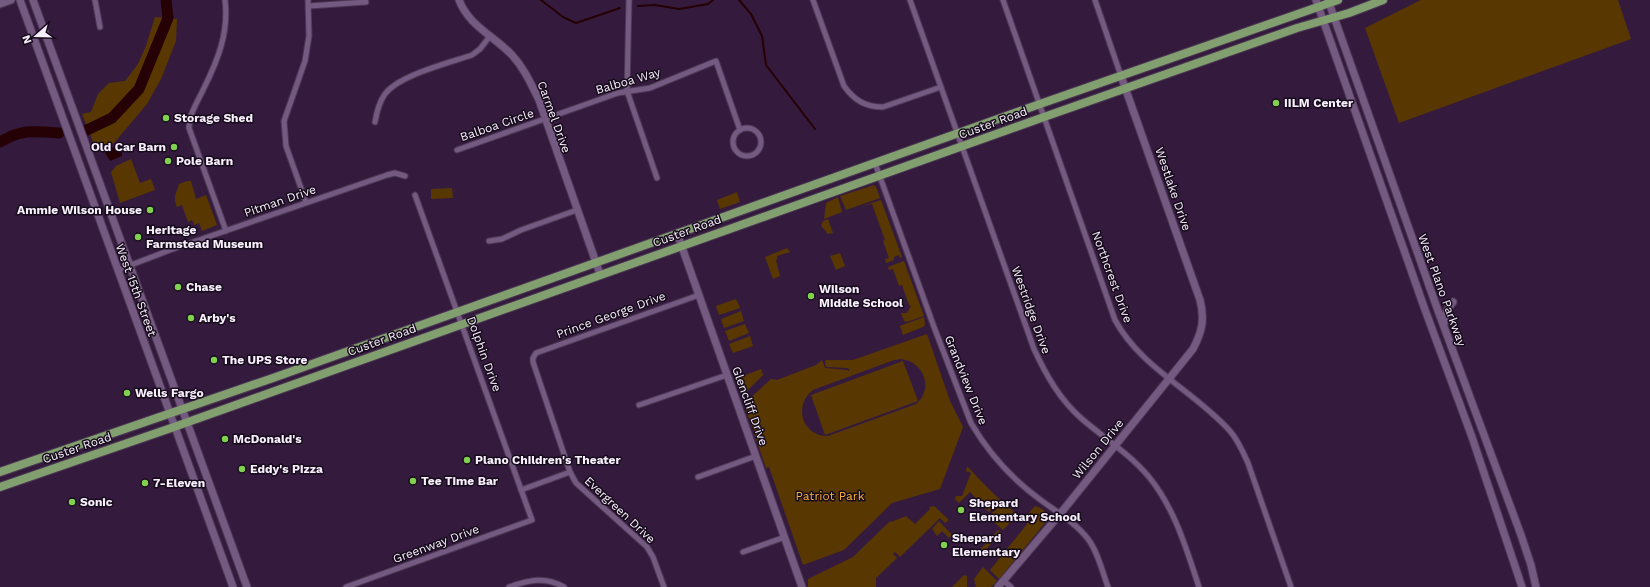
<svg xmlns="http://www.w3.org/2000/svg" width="1650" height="587" font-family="'Work Sans',sans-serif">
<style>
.green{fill:#583800;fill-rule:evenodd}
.water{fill:#250004}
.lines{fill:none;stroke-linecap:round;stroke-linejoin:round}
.stream{stroke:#250004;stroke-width:2}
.river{stroke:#250004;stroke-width:11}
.street-casing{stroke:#4c3854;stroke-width:7}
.secondary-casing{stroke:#4c3854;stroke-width:9}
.primary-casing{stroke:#4c3854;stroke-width:10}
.street{stroke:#745980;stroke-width:5}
.secondary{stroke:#745980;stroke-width:7}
.primary{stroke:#82a06f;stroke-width:8}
.poi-dot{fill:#82d04f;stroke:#160b1b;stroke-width:1.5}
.labels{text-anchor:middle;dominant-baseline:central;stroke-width:3;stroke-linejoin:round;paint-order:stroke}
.street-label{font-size:12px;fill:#f8effd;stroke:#160b1b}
.poi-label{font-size:12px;font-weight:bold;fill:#f8effd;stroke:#160b1b;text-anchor:start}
.park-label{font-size:12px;fill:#f8b038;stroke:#160b1b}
</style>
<rect width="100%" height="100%" fill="#341b3e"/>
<g class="green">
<path d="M1421 0H1618L1631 39 1399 123 1365 28Z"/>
<path d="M155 17 177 19 176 41 161 79 147 104 114 143 95 147 82 114 91 112 98 94 109 83 125 81 138 64 146 46Z"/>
<path d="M131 159 140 183 151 179 155 190 120 203 111 172 116 166Z"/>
<path d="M187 181H191L196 199 206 195 217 225 202 231 199 223 194 225 192 220 188 222 182 205 177 207C172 196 177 193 179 184Z"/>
<path d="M874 185 876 187 880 198 846 210 840 196Z"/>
<path d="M452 188 453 198 431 199V189Z"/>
<path d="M737 192 740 202 720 209 717 200Z"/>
<path d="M838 197 842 212 824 219 826 203Z"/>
<path d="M881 200 902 257 900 258 899 255 894 257V260L886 263 885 259 889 258 883 241 885 240 872 204 863 206Z"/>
<path d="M828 219 833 233 827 234 826 231 821 226 823 221Z"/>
<path d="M787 248 790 252 777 256V259L776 260 780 276 773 279 765 257Z"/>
<path d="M840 253 845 266 836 270 830 256Z"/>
<path d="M904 261 924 316 907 322 904 321 901 313H907L911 306 909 305 902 285 899 286 893 269 889 270 888 267Z"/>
<path d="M736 299 740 308 719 315 716 306Z"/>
<path d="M741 311 744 321 724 328 721 319Z"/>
<path d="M924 317 925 325 923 327 903 335 900 326Z"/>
<path d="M745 324 749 333 729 341 725 331Z"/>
<path d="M927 334 950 401 963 427 940 489 892 503 844 550 803 565 769 467 766 468 745 407V403L771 379 777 380 816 365 822 360 825 368 847 370 849 371H850L848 368 826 367 825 362 826 360H853ZM901 359C924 362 934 388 916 404L828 436C802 437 793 405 813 390L894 360Z"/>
<path d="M750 336 753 346 733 353 729 344Z"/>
<path d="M903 361 918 401 825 435 811 395Z"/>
<path d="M761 369 763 375 747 391H741L735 379Z"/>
<path d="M967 466 978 478 1001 501 989 512 970 492 959 503 955 499 956 496H962L971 473 966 471Z"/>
<path d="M1003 502 1017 515 1003 530 988 517Z"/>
<path d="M934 506 949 520 945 523 936 514 940 518 900 557 895 552 893 554 897 558 876 578V587H808V579L853 557 890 521 891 522 906 516 915 524 930 509 929 507Z"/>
<path d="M1035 506C1040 507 1048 512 1049 518L999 579 990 570 1031 519 1027 515Z"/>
<path d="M939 521 952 535 949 538 942 531 937 536 932 529Z"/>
<path d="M998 530 1001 533 979 557 976 554Z"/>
<path d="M983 567 997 581 991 587H976L974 579Z"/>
<path d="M964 575 967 576V587H952Z"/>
</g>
<path class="water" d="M115 147 119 148 122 151V156L110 161 105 153 106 150Z"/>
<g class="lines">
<g class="stream">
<path d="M541 0 563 17 576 23 620 8"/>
<path d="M739 0 751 14 762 36 766 65 815 129"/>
<path d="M638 6 655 5 679 9 708 4 713 0"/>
</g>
<g class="river">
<path d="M87 130 112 118 139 89 168 18 166 0"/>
<path d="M0 142C22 129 34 131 59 133"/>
</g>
<defs>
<g id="street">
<path d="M95 0 100 27"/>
<path d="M225 0C229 32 218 60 204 88 198 101 189 114 189 128L226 231"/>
<path d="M629 0 627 91 657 178"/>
<path d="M813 0 844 86C854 100 865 107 883 107L941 87"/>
<path d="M910 0 1034 349C1046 375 1060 400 1082 419 1104 438 1130 454 1149 477 1175 509 1186 548 1199 587"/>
<path d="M1003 0 1115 320C1141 368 1194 391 1230 431 1238 440 1243 452 1248 463L1291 587"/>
<path d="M1095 0 1121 76"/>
<path d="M309 6 366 2"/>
<path d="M375 122C377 112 379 102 385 94 399 75 449 63 472 55L480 49 490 36"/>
<circle cx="747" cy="142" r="14"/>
<path d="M457 150 618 93 650 88 716 61 740 130"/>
<path d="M875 163 934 327 971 423C988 452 1011 478 1038 498 1055 511 1075 522 1088 539 1098 552 1102 571 1108 587"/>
<path d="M306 202 286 146 284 121 305 61 309 36 308 0"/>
<path d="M489 241 502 239 521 230 577 210"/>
<path d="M118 270 170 250 387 175 395 173 405 176"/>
<path d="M639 405 727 375"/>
<path d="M698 477 756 456"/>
<path d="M521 490 570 472"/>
<path d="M743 552 785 537"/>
<path d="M1004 581 1011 587"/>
<path d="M346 587 532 520 415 195"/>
<path d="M509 587C529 580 545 576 564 587"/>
<path d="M664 587 653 557 647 547 576 483 570 472 533 362V358L536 353 699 295"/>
</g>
<g id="secondary">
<path d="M20 0 233 587"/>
<path d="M33 0 247 587"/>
<path d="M459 0C469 26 494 36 512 55 524 68 531 84 539 100L600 274"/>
<path d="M1316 0 1424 307 1472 437 1522 587"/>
<path d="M1328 0 1437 308 1521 535 1531 565 1536 587"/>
<path d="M0 4 11 0"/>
<path d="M677 233 802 587"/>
<path d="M1444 324C1444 314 1447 309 1453 302"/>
<path d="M998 587 1060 514 1193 349C1202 332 1205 319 1200 300L1121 76"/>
</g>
<g id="primary">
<path d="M0 472 273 378 1040 104 1338 0"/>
<path d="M0 487 174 427 1044 117 1297 28 1349 13 1383 0"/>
</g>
</defs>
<use href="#street" class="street-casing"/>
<use href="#secondary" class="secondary-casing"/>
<use href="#primary" class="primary-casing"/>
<use href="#street" class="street"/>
<use href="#secondary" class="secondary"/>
<use href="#primary" class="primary"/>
</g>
<g class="poi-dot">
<circle cx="1276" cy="103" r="4"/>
<circle cx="166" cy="118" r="4"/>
<circle cx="174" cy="147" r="4"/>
<circle cx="168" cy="161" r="4"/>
<circle cx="150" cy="210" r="4"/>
<circle cx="138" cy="237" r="4"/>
<circle cx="178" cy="287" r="4"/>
<circle cx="811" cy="296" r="4"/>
<circle cx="191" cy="318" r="4"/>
<circle cx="214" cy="360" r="4"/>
<circle cx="127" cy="393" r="4"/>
<circle cx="225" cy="439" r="4"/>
<circle cx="467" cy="460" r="4"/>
<circle cx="242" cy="469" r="4"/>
<circle cx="413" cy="481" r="4"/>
<circle cx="145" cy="483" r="4"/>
<circle cx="72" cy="502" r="4"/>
<circle cx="961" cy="510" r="4"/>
<circle cx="944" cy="545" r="4"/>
</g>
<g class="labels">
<g class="street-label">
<text transform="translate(628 81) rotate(-16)">Balboa Way</text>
<text transform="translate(554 117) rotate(70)">Carmel Drive</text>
<text transform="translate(993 123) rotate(-20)">Custer Road</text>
<text transform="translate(497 125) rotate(-19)">Balboa Circle</text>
<text transform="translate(1173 189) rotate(71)">Westlake Drive</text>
<text transform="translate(280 201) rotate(-19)">Pitman Drive</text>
<text transform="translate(687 231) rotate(-20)">Custer Road</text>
<text transform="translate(1112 277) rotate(70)">Northcrest Drive</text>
<text transform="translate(136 290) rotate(70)">West 15th Street</text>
<text transform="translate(1442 290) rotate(70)">West Plano Parkway</text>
<text transform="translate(1031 310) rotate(70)">Westridge Drive</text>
<text transform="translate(611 315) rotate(-20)">Prince George Drive</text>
<text transform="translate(382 340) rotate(-20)">Custer Road</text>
<text transform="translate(484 354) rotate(70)">Dolphin Drive</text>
<text transform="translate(966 380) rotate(68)">Grandview Drive</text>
<text transform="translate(750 406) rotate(70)">Glencliff Drive</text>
<text transform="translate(77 448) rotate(-19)">Custer Road</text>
<text transform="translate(1098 449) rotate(-51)">Wilson Drive</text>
<text transform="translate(620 510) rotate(43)">Evergreen Drive</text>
<text transform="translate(436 544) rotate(-20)">Greenway Drive</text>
</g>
<g class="poi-label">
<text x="1284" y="103">IILM Center</text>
<text x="174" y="118">Storage Shed</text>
<text x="166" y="147" text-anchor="end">Old Car Barn</text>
<text x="176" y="161">Pole Barn</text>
<text x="142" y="210" text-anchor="end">Ammie Wilson House</text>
<text x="146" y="230">Heritage<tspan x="146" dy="14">Farmstead Museum</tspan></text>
<text x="186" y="287">Chase</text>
<text x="819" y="289">Wilson<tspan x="819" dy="14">Middle School</tspan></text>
<text x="199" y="318">Arby's</text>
<text x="222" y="360">The UPS Store</text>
<text x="135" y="393">Wells Fargo</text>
<text x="233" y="439">McDonald's</text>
<text x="475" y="460">Plano Children's Theater</text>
<text x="250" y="469">Eddy's Pizza</text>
<text x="421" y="481">Tee Time Bar</text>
<text x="153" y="483">7-Eleven</text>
<text x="80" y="502">Sonic</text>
<text x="969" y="503">Shepard<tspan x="969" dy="14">Elementary School</tspan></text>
<text x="952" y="538">Shepard<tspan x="952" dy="14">Elementary</tspan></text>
</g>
<g class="park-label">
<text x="830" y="496">Patriot Park</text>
</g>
</g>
<g transform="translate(36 36) rotate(250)" stroke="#160b1b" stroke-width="3" paint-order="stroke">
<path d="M0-3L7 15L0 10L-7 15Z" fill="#f8effd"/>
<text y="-6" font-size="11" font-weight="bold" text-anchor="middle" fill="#f8effd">N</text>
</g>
</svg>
